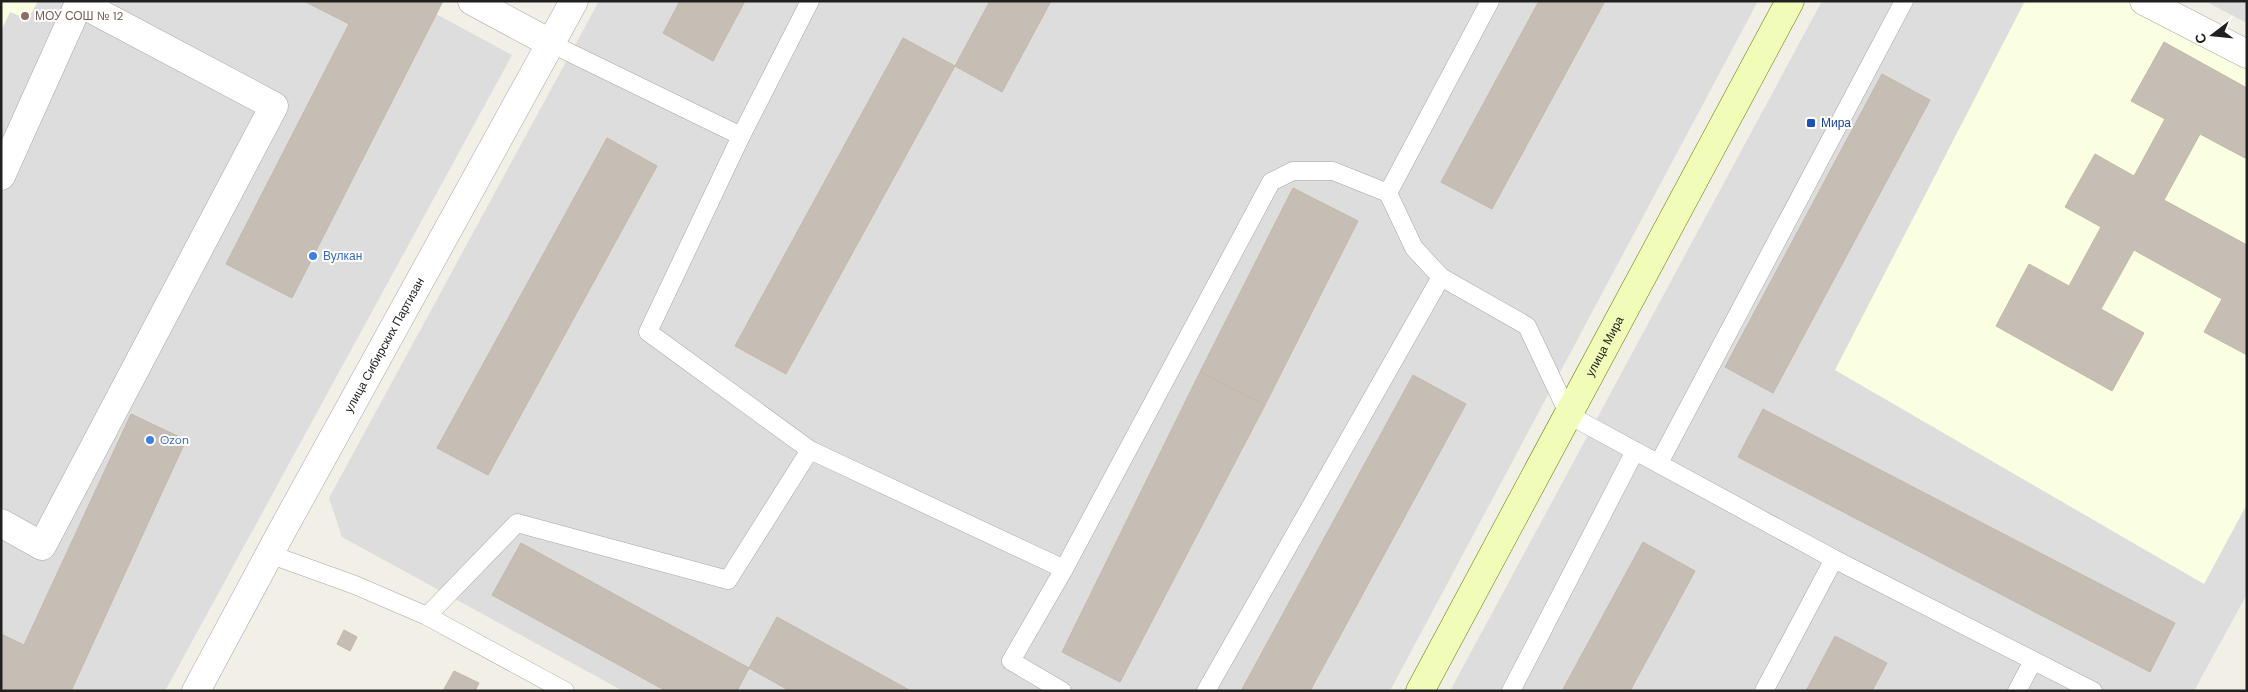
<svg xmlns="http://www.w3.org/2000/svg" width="2248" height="692" font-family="'DM Sans',sans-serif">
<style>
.residential{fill:#dedddd}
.education{fill:#fbffe1}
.building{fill:#c6beb5;stroke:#c3b7a7}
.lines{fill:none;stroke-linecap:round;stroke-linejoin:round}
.service-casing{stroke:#a7a7a7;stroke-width:19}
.minor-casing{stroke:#a7a7a7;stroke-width:29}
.tertiary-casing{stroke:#a7a7a7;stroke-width:29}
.secondary-casing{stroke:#607e00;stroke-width:29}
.service{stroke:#fff;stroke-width:18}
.minor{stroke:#fff;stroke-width:28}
.tertiary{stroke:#fff;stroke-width:28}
.secondary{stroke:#f0fcb8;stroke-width:28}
.education-dot{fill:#8d6e63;stroke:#fff;stroke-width:2}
.transit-dot{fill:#1a4fb4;stroke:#fff;stroke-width:2}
.shop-dot{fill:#3f7fe0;stroke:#fff;stroke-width:2}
.labels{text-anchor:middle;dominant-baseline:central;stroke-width:4;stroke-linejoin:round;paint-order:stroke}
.education-label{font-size:12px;fill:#785e54;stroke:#fff;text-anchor:start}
.transit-label{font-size:12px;fill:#164399;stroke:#fff;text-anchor:start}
.shop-label{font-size:12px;fill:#366cbe;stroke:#fff;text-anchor:start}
.street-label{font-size:12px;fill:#202020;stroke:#fff}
</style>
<rect width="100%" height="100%" fill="#f1efe6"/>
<g class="residential">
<path d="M1 1H412L512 55 165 691H1Z"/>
<path d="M599 1H1758L1390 691H623L342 537 329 498Z"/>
<path d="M1822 1H2078L2247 89V594L2194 691H1450Z"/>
<path d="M2205 1H2247V23L2237 18Z"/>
</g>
<g class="education">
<path d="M1 1H38L28 19 10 12 1 31Z"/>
<path d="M2025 1H2134L2247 64V504L2204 584 1835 370Z"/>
</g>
<g class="building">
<path d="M304 1H443L292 298 226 264 349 24Z"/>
<path d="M680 1H745L713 61 663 33Z"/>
<path d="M990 1H1051L1002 92 955 66Z"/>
<path d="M1539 1H1605L1492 209 1441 182Z"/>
<path d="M903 38 955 66 786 374 735 346Z"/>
<path d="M2164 42 2247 88V155L2245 158 2200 134 2164 200 2247 245V355L2204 332 2222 299 2134 250 2101 309 2144 333 2112 391 1996 326 2029 264 2069 286 2101 227 2065 207 2095 154 2134 176 2165 119 2131 101Z"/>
<path d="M1882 74 1930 100 1773 393 1725 367Z"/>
<path d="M607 138 657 166 488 475 437 448Z"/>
<path d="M1293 188 1358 221 1265 405 1200 372Z"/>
<path d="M1200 372 1265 405 1120 682 1062 652Z"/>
<path d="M1413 375 1466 404 1310 691H1241Z"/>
<path d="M1763 409 2175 623 2150 672 1738 457Z"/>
<path d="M131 414 186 440 71 691H1V634L24 645Z"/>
<path d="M1643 542 1695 571 1630 691H1562Z"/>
<path d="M521 543 749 668 737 691H666L492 595Z"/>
<path d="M777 617 911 691H790L749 668Z"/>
<path d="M344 630 357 637 350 651 337 644Z"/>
<path d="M1835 636 1887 663 1872 691H1806Z"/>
<path d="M454 671 479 683 475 691H443Z"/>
</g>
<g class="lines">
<defs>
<g id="service">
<path d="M1490 1 1388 193 1414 248 1441 277 1527 326 1569 415 1834 559 2093 691"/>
<path d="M552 44 741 136 648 332 810 450 1064 569 1271 182 1293 171H1333L1388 193"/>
<path d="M741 136 810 1"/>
<path d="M1659 463 1904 1"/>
<path d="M269 554 355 585 427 616 565 691"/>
<path d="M427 616 517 523 728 580 810 450"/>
<path d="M1062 691 1011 661 1064 569"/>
<path d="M1206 691 1441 277"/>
<path d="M1511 691 1635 451"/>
<path d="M1764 691 1834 559"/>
<path d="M2017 691 2033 661"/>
</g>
<g id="minor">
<path d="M472 1 552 44"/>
<path d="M2144 1 2247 54"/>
<path d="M1 176 80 1"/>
<path d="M1 523 42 546 274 106 80 3"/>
</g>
<g id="tertiary">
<path id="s1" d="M196 691 283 529 574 1"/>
</g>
<g id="secondary">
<path id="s2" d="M1420 691 1790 1"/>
</g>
</defs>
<use href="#service" class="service-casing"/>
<use href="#minor" class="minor-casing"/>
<use href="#tertiary" class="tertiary-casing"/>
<use href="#secondary" class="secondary-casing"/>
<use href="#service" class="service"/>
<use href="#minor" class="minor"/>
<use href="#tertiary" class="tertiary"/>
<use href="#secondary" class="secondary"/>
</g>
<circle class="education-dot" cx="25" cy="16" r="5"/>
<rect class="transit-dot" x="1806" y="118" width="10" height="10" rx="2.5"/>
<g class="shop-dot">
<circle cx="313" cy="256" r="5"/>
<circle cx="150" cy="440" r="5"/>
</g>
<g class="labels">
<g class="education-label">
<text x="35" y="16">МОУ СОШ № 12</text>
</g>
<g class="transit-label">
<text x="1821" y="123">Мира</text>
</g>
<g class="shop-label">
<text x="323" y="256">Вулкан</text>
<text x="160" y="440">Ozon</text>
</g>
<g class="street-label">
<text stroke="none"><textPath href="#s1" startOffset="394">улица Сибирских Партизан</textPath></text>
<text stroke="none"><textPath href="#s2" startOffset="391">улица Мира</textPath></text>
</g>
</g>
<rect width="2248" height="692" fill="none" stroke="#202020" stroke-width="5"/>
<g transform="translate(2213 35) rotate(254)" stroke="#ffffff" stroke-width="4" paint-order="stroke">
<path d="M0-4L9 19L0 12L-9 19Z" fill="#202020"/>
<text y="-8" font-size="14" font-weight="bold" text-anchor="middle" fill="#202020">С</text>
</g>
</svg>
